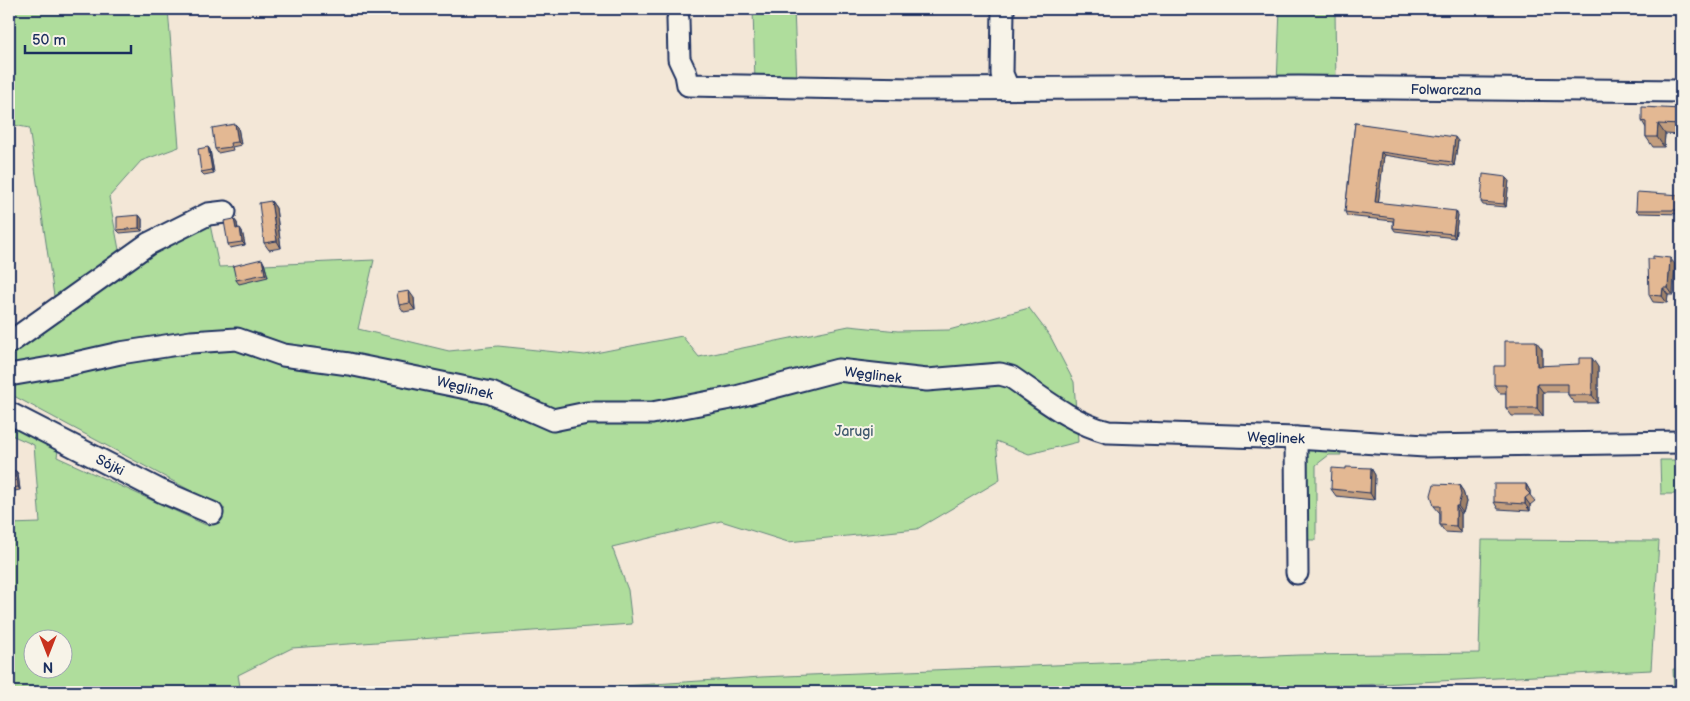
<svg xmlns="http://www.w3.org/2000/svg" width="1690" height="701" font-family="'Balsamiq Sans',sans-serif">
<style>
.green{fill:#afdd9c;stroke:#65867d;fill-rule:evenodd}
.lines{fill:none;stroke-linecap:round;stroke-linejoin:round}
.minor-casing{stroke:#1b2f5e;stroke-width:25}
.minor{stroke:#f7f3e8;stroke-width:21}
.wall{fill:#c39e7e;stroke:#1b2f5e}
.shaded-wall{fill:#9f8167;stroke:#1b2f5e}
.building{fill:#e3b893;stroke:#1b2f5e}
.labels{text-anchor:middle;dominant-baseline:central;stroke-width:4;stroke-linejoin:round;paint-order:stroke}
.street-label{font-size:14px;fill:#1b2f5e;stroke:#f7f3e8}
.park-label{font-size:14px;fill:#405a6e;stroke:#f7f3e8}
</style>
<rect width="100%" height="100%" fill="#f3e7d7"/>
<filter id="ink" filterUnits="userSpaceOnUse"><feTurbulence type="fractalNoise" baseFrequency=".02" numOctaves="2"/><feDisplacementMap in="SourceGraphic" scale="10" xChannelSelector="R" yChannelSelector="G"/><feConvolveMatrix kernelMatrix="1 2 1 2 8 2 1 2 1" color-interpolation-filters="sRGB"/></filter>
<g filter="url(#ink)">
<g class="green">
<path d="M9 9H168L179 147 141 161 109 197 120 255 55 303 29 128 9 124Z"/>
<path d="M753 9H794L797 83H755Z"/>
<path d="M1280 9H1335L1336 87 1277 84Z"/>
<path d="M209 220 219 267 374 260 358 329 449 351 498 346 585 355 682 336 699 357 849 326 898 331 949 330 1029 308 1050 336 1074 382 1078 442 1029 454 996 441 1000 480 917 529 788 542 721 521 612 547 628 590 632 624 292 648 238 675 241 692H9V524L40 523 34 445 9 434V421L58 450 57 457 206 525 225 509 12 395 9 381V350L157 243ZM32 638H62V668H32Z"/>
<path d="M1302 445 1339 446 1341 455H1329L1316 465V540H1302Z"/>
<path d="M1660 460H1681V494H1661Z"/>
<path d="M1482 540 1659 541 1651 670 1323 687V692H532L761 677 1299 655 1479 653Z"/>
<path d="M1673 669H1681V692H1674Z"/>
</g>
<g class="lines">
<defs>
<g id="minor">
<path d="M1003 9 1002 74 1008 88"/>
<path d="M678 19 679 59 686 74 688 85 913 89 1299 87 1681 91"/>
<path d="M9 343 148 244 208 214 225 212"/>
<path d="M9 375 67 365 120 353 191 342 237 339 283 355 349 364 491 393 553 420 587 413H652L736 397 838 370 927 380 1000 374 1011 377C1042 398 1072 423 1108 432L1296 438 1425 446 1681 442"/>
<path d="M9 413 161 491 212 513"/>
<path d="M1296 438 1297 573"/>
</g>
</defs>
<use href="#minor" class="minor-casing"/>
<use href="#minor" class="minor"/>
</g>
<g class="wall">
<path d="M1681 109V135L1665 134 1664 147H1653L1646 137V128L1642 121Z"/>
<path d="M1355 123 1458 141 1454 166 1384 155 1378 203 1458 215 1455 238 1395 231 1393 228V221L1347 216 1345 212Z"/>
<path d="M235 124 238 127 241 145 232 147 233 150 218 153 215 149Z"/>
<path d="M208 147 210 150 214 173 204 175 201 172Z"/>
<path d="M1506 177 1509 180 1506 207 1483 205 1481 202Z"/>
<path d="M1681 195V214L1639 213 1636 210Z"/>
<path d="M271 201 276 208 281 248 269 250 264 243Z"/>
<path d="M139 215 142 219V231L120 233 117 230Z"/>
<path d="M234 219 237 223 238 228 242 231 245 245 230 248 228 244Z"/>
<path d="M264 263 268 277 239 284 236 280Z"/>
<path d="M1675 264 1673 295H1668L1667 303 1653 302 1649 295Z"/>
<path d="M414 298 415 310 404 312 399 305Z"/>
<path d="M1542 349V366L1598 367V403H1574L1568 395V392H1543V416H1512L1506 408V393H1500L1494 385 1505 366Z"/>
<path d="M1371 468 1375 475 1374 500 1336 496 1331 489Z"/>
<path d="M16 471 18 474 20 490 9 492V472Z"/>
<path d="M1526 484 1530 491V495L1535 501 1530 505V511L1498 509 1494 502Z"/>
<path d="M1459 485 1463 491 1466 502 1463 513H1461V533L1445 532 1440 525V513L1439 512 1434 506Z"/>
</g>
<g class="shaded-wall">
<path d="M235 124 238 127 241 145 238 142Z"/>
<path d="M1658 124 1665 134 1664 147 1657 137Z"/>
<path d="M1455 137 1458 141 1454 166 1452 162Z"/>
<path d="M208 147 210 150 214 173 212 170Z"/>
<path d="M1381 152 1384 155 1378 206 1375 202Z"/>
<path d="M1506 177 1509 180 1506 207 1504 204Z"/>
<path d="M271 201 276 208 281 248 277 241Z"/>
<path d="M1456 211 1458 215 1455 238 1453 234Z"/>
<path d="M139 215 142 219V231L139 228Z"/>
<path d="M234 219 237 223 238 232 236 229Z"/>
<path d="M240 228 242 231 245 245 242 242Z"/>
<path d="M1670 258 1675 264 1673 295 1668 288Z"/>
<path d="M262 259 264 263 268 277 265 274Z"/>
<path d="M1663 288 1668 295 1667 303 1662 296Z"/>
<path d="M409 291 414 298 415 310 410 303Z"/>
<path d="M1536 341 1542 349V375L1537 366Z"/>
<path d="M1592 358 1598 367V403L1592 395Z"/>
<path d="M1537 384 1543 392V416L1537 408Z"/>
<path d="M1371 468 1375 475 1374 500 1370 493Z"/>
<path d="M16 471 18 474 20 490 18 487Z"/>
<path d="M1526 484 1530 491V495L1526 490Z"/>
<path d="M1459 485 1463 491 1466 502 1463 513 1458 506Z"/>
<path d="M1525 498 1530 505V511L1525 504Z"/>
<path d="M1456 506 1461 513V533L1456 526Z"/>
</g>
<g class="building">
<path d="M1642 107 1681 109V125L1658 124 1657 137H1646V122L1642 121Z"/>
<path d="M1355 123 1455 137 1452 162 1381 152 1375 202 1456 211 1453 234 1393 228 1394 218 1345 212Z"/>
<path d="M235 124 238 142 230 143 231 147 215 149 212 128Z"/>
<path d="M208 147 212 170 201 172 198 149Z"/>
<path d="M1483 174 1506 177 1504 204 1481 202Z"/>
<path d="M1637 192 1681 195V210H1636Z"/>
<path d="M271 201 277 241 264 243 259 203Z"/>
<path d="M139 215V228L117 230V217Z"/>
<path d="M234 219 236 229 240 228 242 242 228 244 224 221Z"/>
<path d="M1653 256 1670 258 1668 288H1663L1662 296 1649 295 1648 259H1653Z"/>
<path d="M262 259 265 274 236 280 233 266Z"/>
<path d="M409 291 410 303 399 305 397 293Z"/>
<path d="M1505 341H1536L1537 366 1579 364V358H1592V395H1568V384H1537V408H1506V385H1494V366H1505Z"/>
<path d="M1346 467 1371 468 1370 493 1331 489 1332 468 1346 469Z"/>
<path d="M16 471 18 487 9 488V472Z"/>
<path d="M1434 484 1459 485 1461 495 1458 506H1456V526L1440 525V506H1434L1431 495Z"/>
<path d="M1494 484H1526V490L1530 494 1525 498V504L1494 502Z"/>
</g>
</g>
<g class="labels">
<g class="street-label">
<text transform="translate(1446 90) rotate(1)">Folwarczna</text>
<text transform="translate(873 375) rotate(7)">Węglinek</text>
<text transform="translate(465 388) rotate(14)">Węglinek</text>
<text transform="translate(1276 438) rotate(2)">Węglinek</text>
<text transform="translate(110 465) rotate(27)">Sójki</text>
</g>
<g class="park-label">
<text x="854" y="431">Jarugi</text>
</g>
</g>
<rect width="1690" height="701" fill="none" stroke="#f7f3e8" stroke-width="30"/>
<rect x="15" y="15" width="1660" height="671" fill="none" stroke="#1b2f5e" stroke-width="2" filter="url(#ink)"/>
<g transform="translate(48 654) rotate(180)"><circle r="24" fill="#f7f3e8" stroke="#9fa5b1"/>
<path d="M0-4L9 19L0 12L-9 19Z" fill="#c8321e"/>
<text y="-8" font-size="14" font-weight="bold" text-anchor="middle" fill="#1b2f5e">N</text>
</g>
<path d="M25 45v8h106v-8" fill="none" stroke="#1b2f5e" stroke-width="2.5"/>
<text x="32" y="45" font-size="15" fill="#1b2f5e" stroke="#f7f3e8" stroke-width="4" paint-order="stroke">50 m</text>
</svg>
